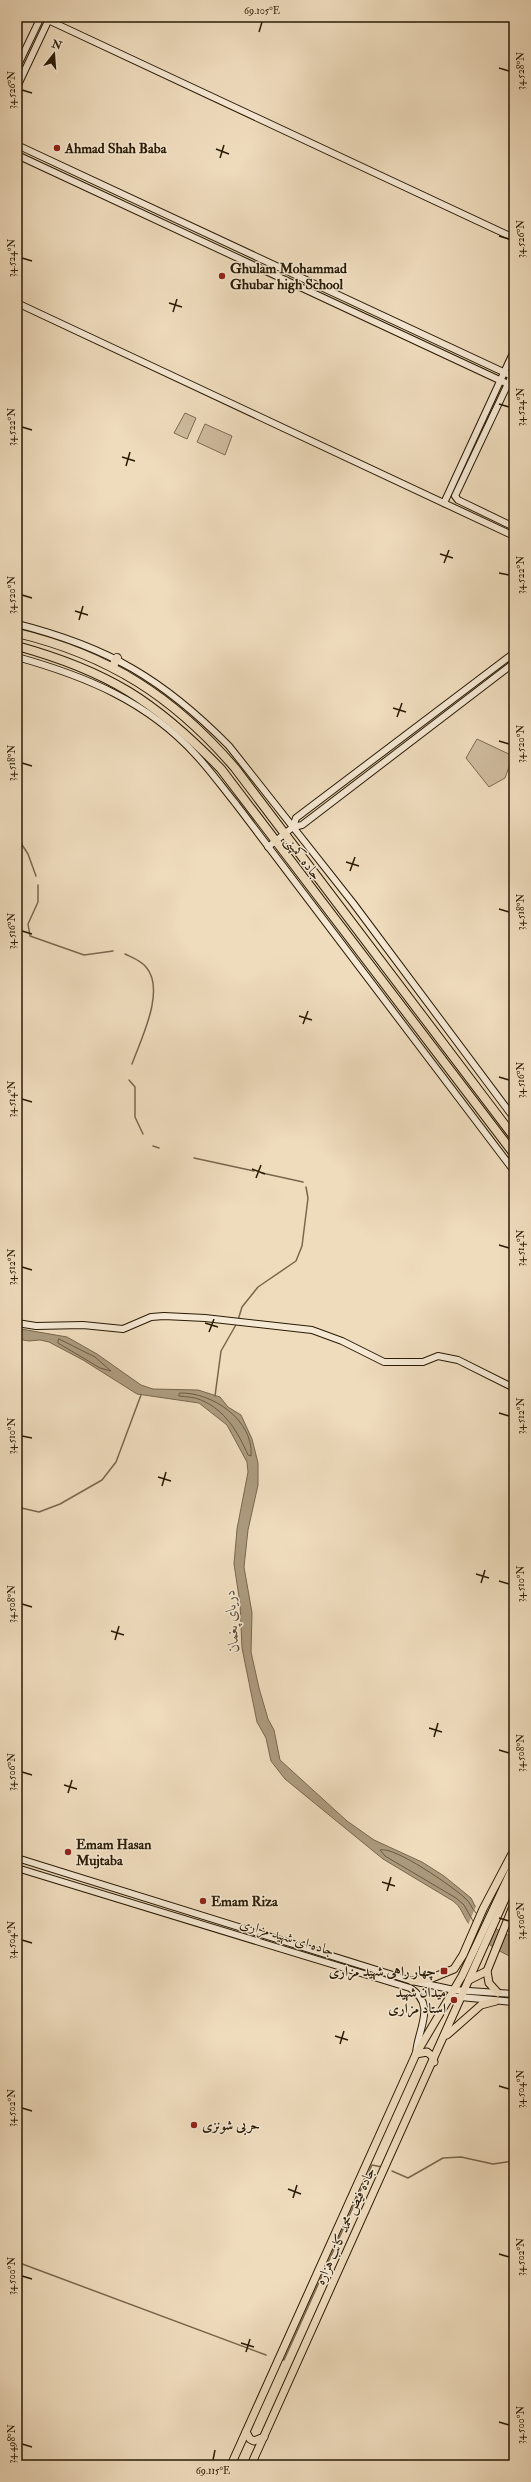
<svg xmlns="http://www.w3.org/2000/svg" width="531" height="2482" font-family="'IM FELL Double Pica',Amiri,serif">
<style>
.green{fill:#cebb9e;stroke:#7c6b51}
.water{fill:#ac9a7e;stroke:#78674d}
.pier{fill:#efdcbd}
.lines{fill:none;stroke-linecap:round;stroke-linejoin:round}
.shore{stroke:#6b5a41;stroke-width:1}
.stream{stroke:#78674d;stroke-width:1.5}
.secondary-casing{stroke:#2a1b04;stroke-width:8}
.primary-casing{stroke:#2a1b04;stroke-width:9}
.highway-casing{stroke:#2a1b04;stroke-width:10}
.secondary{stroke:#f5e8d4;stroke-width:6}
.primary{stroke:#efdcbd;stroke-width:7}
.highway{stroke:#efdcbd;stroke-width:8}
.ticks{fill:none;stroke:#2a1b04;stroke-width:1.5}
.poi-dot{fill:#8f2418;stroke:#f5e8d4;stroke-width:1.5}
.labels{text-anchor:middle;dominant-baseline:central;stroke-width:3;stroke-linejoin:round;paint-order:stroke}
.poi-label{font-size:14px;font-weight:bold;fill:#2a1b04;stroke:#f5e8d4;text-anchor:start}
.street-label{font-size:14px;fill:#2a1b04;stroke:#f5e8d4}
.water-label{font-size:15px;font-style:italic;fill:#5e4e35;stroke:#f5e8d4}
.neatline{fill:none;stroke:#2a1b04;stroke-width:1.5}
.ticks-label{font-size:10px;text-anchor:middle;fill:#2a1b04}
</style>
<rect width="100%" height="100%" fill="#efdcbd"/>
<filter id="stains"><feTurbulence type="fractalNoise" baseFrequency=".005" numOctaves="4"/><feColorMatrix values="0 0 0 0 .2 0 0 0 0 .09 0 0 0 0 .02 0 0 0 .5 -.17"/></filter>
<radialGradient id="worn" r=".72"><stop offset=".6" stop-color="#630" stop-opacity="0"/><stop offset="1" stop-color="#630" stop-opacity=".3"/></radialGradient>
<g class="green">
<path d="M185 413 196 418 187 439 174 433Z"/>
<path d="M205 424 232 436 225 455 197 442Z"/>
<path d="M477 739 513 756 505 778 489 787 466 758Z"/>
</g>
<path class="water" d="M21 1329 67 1337 97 1354 141 1385 153 1389 198 1390 220 1397 228 1407 241 1415 252 1439 258 1463V1485L248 1530 244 1567 252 1613 251 1652 259 1688 268 1719 274 1730 280 1760 347 1821 374 1840 422 1862 444 1876 471 1898 475 1906 498 1930 514 1938V1958C495 1950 478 1939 467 1921 462 1913 461 1907 453 1901L383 1859 285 1779 271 1761 266 1738 257 1722 242 1648 240 1603 234 1564 237 1529 248 1472 247 1462 227 1425 199 1403 137 1394 83 1360 49 1342 40 1340 29 1341 17 1339V1331Z"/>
<path class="pier" d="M476 1906 497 1926 488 1948 468 1925Z"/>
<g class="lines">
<g class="shore">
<path d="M59 1339 95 1357 111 1371 100 1368 58 1343Z"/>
<path d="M180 1393C212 1392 254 1420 251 1456L248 1455C238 1432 225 1410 201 1400 195 1397 186 1397 179 1396Z"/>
<path d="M473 1921 464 1905 456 1898 385 1856 380 1850C395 1846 453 1887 465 1898 470 1902 472 1909 476 1913"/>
</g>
<g class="stream">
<path d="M17 837 28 854 36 876"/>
<path d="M38 885V902L28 924 30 936 84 955 113 951"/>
<path d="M125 954C133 958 140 960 146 967 166 990 141 1039 132 1064"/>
<path d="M129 1080 135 1087V1117L143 1134"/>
<path d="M153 1146 159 1148"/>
<path d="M194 1158 254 1171"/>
<path d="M262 1173 303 1182"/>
<path d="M238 1320 242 1307 258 1287 296 1261 302 1246 308 1198 306 1187"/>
<path d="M215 1396 221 1351 237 1323"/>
<path d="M17 1507 39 1512 60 1504 102 1480 116 1462 141 1395"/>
<path d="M392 2171 408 2178 443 2158 461 2157 493 2164 514 2161"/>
<path d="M17 2262 266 2355"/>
<path d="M282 2359 284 2360 372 2165 382 2167"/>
</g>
<defs>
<g id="secondary">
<path d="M48 20 514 238"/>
<path d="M17 67 41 17"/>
<path d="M17 87 50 17"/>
<path d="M17 145 512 376"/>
<path d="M17 155 508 384"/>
<path d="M17 303 514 536"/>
<path d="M514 371 455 496 458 500 514 527"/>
<path d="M444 503 514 351"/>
<path d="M17 624C108 647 163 679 229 746L353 903 514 1118"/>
<path d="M17 657C85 676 147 701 196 755 210 770 223 788 236 804L514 1171"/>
<path d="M293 827 296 818 514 653"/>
<path d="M268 847 293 827 302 825 514 663"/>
<path d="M17 1323 36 1326 83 1325 123 1329 151 1317 164 1316 205 1318 312 1330 342 1341 384 1362H423L438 1356 458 1360 514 1388"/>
<path d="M17 1858 412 1981 454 1990 514 1994"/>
<path d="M17 1868 410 1988C437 2005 418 2028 416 2053"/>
<path d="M450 1996 514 2002"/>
</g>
<g id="primary">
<path d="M469 1980 487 1971"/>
<path d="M412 1981 432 1978 454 1969 463 1955 483 1909 514 1850"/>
<path d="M498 1993 489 1983 487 1971 514 1904"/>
<path d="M447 2035 481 2005 496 2001"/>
<path d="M416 2054 427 2052 432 2056 434 2062"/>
<path d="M246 2432 250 2439 254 2441 264 2437"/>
<path d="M231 2465 416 2054 462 1976 514 1865"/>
<path d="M251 2465 514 1879"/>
</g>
<g id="highway">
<path d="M17 633C109 655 174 697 235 768L514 1137"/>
<path d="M17 646C108 671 155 701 221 769L514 1154"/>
<path d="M113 666 117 658"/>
</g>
</defs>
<use href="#secondary" class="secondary-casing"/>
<use href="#primary" class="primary-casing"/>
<use href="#highway" class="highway-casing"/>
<use href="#secondary" class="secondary"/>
<use href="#primary" class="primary"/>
<use href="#highway" class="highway"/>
</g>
<path class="ticks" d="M259 32 262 22M499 68 509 71M22 90 32 93M216 149 229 154M220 158 224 145M499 236 509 239M22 258 32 261M169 303 182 307M173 312 177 299M499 404 509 407M22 427 32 430M122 457 135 461M126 466 130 452M440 554 453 558M444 563 449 550M499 573 509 575M22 595 32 598M75 611 88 615M79 620 83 606M393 708 406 712M397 717 402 703M499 741 509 744M22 763 32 766M346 862 359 866M350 871 355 857M499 909 509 912M22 931 32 934M299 1016 312 1020M303 1024 308 1011M499 1077 509 1080M22 1099 32 1102M252 1169 265 1174M256 1178 261 1165M499 1245 509 1248M22 1267 32 1270M205 1323 218 1327M209 1332 214 1319M499 1413 509 1416M22 1436 32 1438M158 1477 171 1481M162 1486 166 1472M476 1574 489 1578M499 1581 509 1584M481 1583 485 1570M22 1604 32 1607M111 1631 124 1635M115 1640 119 1626M429 1728 442 1732M434 1737 438 1723M499 1750 509 1753M22 1772 32 1775M64 1785 77 1789M68 1793 72 1780M382 1882 395 1886M387 1891 391 1877M499 1918 509 1921M22 1940 32 1943M335 2036 348 2040M340 2044 344 2031M499 2086 509 2089M22 2108 32 2111M288 2189 301 2194M293 2198 297 2185M499 2254 509 2257M22 2276 32 2279M241 2343 254 2347M246 2352 250 2339M499 2422 509 2425M22 2444 32 2447M213 2460 215 2450"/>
<g class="poi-dot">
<circle cx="57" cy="148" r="4"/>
<circle cx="222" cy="276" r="4"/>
<circle cx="68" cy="1852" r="4"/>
<circle cx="203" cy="1901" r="4"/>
<rect x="440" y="1967" width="8" height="8" rx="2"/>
<circle cx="454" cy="2000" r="4"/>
<circle cx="194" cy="2125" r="4"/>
</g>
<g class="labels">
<g class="poi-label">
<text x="65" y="148">Ahmad Shah Baba</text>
<text x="230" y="268">Ghulam Mohammad<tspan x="230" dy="16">Ghubar high School</tspan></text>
<text x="76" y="1844">Emam Hasan<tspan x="76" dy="16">Mujtaba</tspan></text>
<text x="211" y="1901">Emam Riza</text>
<text x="436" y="1971" text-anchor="end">چهار راهی شهید مزاری</text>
<text x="446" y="1992" text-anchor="end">میدان شهید<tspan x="446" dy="16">استاد مزاری</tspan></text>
<text x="202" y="2125">حربی شونزی</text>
</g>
<g class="street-label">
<text transform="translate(303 858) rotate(53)">جاده کمپنی</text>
<text transform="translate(287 1937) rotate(17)">جاده ای شهید مزاری</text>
<text transform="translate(345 2226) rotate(-66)">جاده فیض محمد کاتب هزاره</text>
</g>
<g class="water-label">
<text transform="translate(232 1621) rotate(-94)">دریای پغمان</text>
</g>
</g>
<rect width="531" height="2482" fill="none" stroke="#efdcbd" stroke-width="44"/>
<g transform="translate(54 54) rotate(17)" stroke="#f5e8d4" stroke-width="3" paint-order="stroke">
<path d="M0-3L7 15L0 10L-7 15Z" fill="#2a1b04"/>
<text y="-6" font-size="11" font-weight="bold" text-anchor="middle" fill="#2a1b04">N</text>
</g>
<rect x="22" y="22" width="487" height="2438" class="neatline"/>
<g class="ticks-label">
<text x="262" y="14">69.105°E</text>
<text transform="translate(520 71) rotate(-90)" y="4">34.528°N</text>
<text transform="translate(11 90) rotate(-90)" y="4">34.526°N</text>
<text transform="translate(520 239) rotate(-90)" y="4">34.526°N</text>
<text transform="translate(11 258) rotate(-90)" y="4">34.524°N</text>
<text transform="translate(520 407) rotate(-90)" y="4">34.524°N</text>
<text transform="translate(11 427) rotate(-90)" y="4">34.522°N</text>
<text transform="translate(520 575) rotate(-90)" y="4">34.522°N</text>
<text transform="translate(11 595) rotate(-90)" y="4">34.520°N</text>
<text transform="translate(520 744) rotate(-90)" y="4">34.520°N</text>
<text transform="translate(11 763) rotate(-90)" y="4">34.518°N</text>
<text transform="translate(520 912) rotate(-90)" y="4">34.518°N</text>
<text transform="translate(11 931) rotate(-90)" y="4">34.516°N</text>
<text transform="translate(520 1080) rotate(-90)" y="4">34.516°N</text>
<text transform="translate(11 1099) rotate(-90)" y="4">34.514°N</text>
<text transform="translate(520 1248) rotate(-90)" y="4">34.514°N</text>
<text transform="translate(11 1267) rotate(-90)" y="4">34.512°N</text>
<text transform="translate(520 1416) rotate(-90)" y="4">34.512°N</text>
<text transform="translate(11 1436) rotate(-90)" y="4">34.510°N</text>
<text transform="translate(520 1584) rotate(-90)" y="4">34.510°N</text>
<text transform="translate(11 1604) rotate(-90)" y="4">34.508°N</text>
<text transform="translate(520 1753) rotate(-90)" y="4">34.508°N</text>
<text transform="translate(11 1772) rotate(-90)" y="4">34.506°N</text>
<text transform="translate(520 1921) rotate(-90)" y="4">34.506°N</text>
<text transform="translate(11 1940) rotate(-90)" y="4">34.504°N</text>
<text transform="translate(520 2089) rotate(-90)" y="4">34.504°N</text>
<text transform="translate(11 2108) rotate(-90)" y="4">34.502°N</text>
<text transform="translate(520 2257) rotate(-90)" y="4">34.502°N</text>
<text transform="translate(11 2276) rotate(-90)" y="4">34.500°N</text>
<text transform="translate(520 2425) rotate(-90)" y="4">34.500°N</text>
<text transform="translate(11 2444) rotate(-90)" y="4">34.498°N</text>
<text x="213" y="2474">69.115°E</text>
</g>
<rect width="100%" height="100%" filter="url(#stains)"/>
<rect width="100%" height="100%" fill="url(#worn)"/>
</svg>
